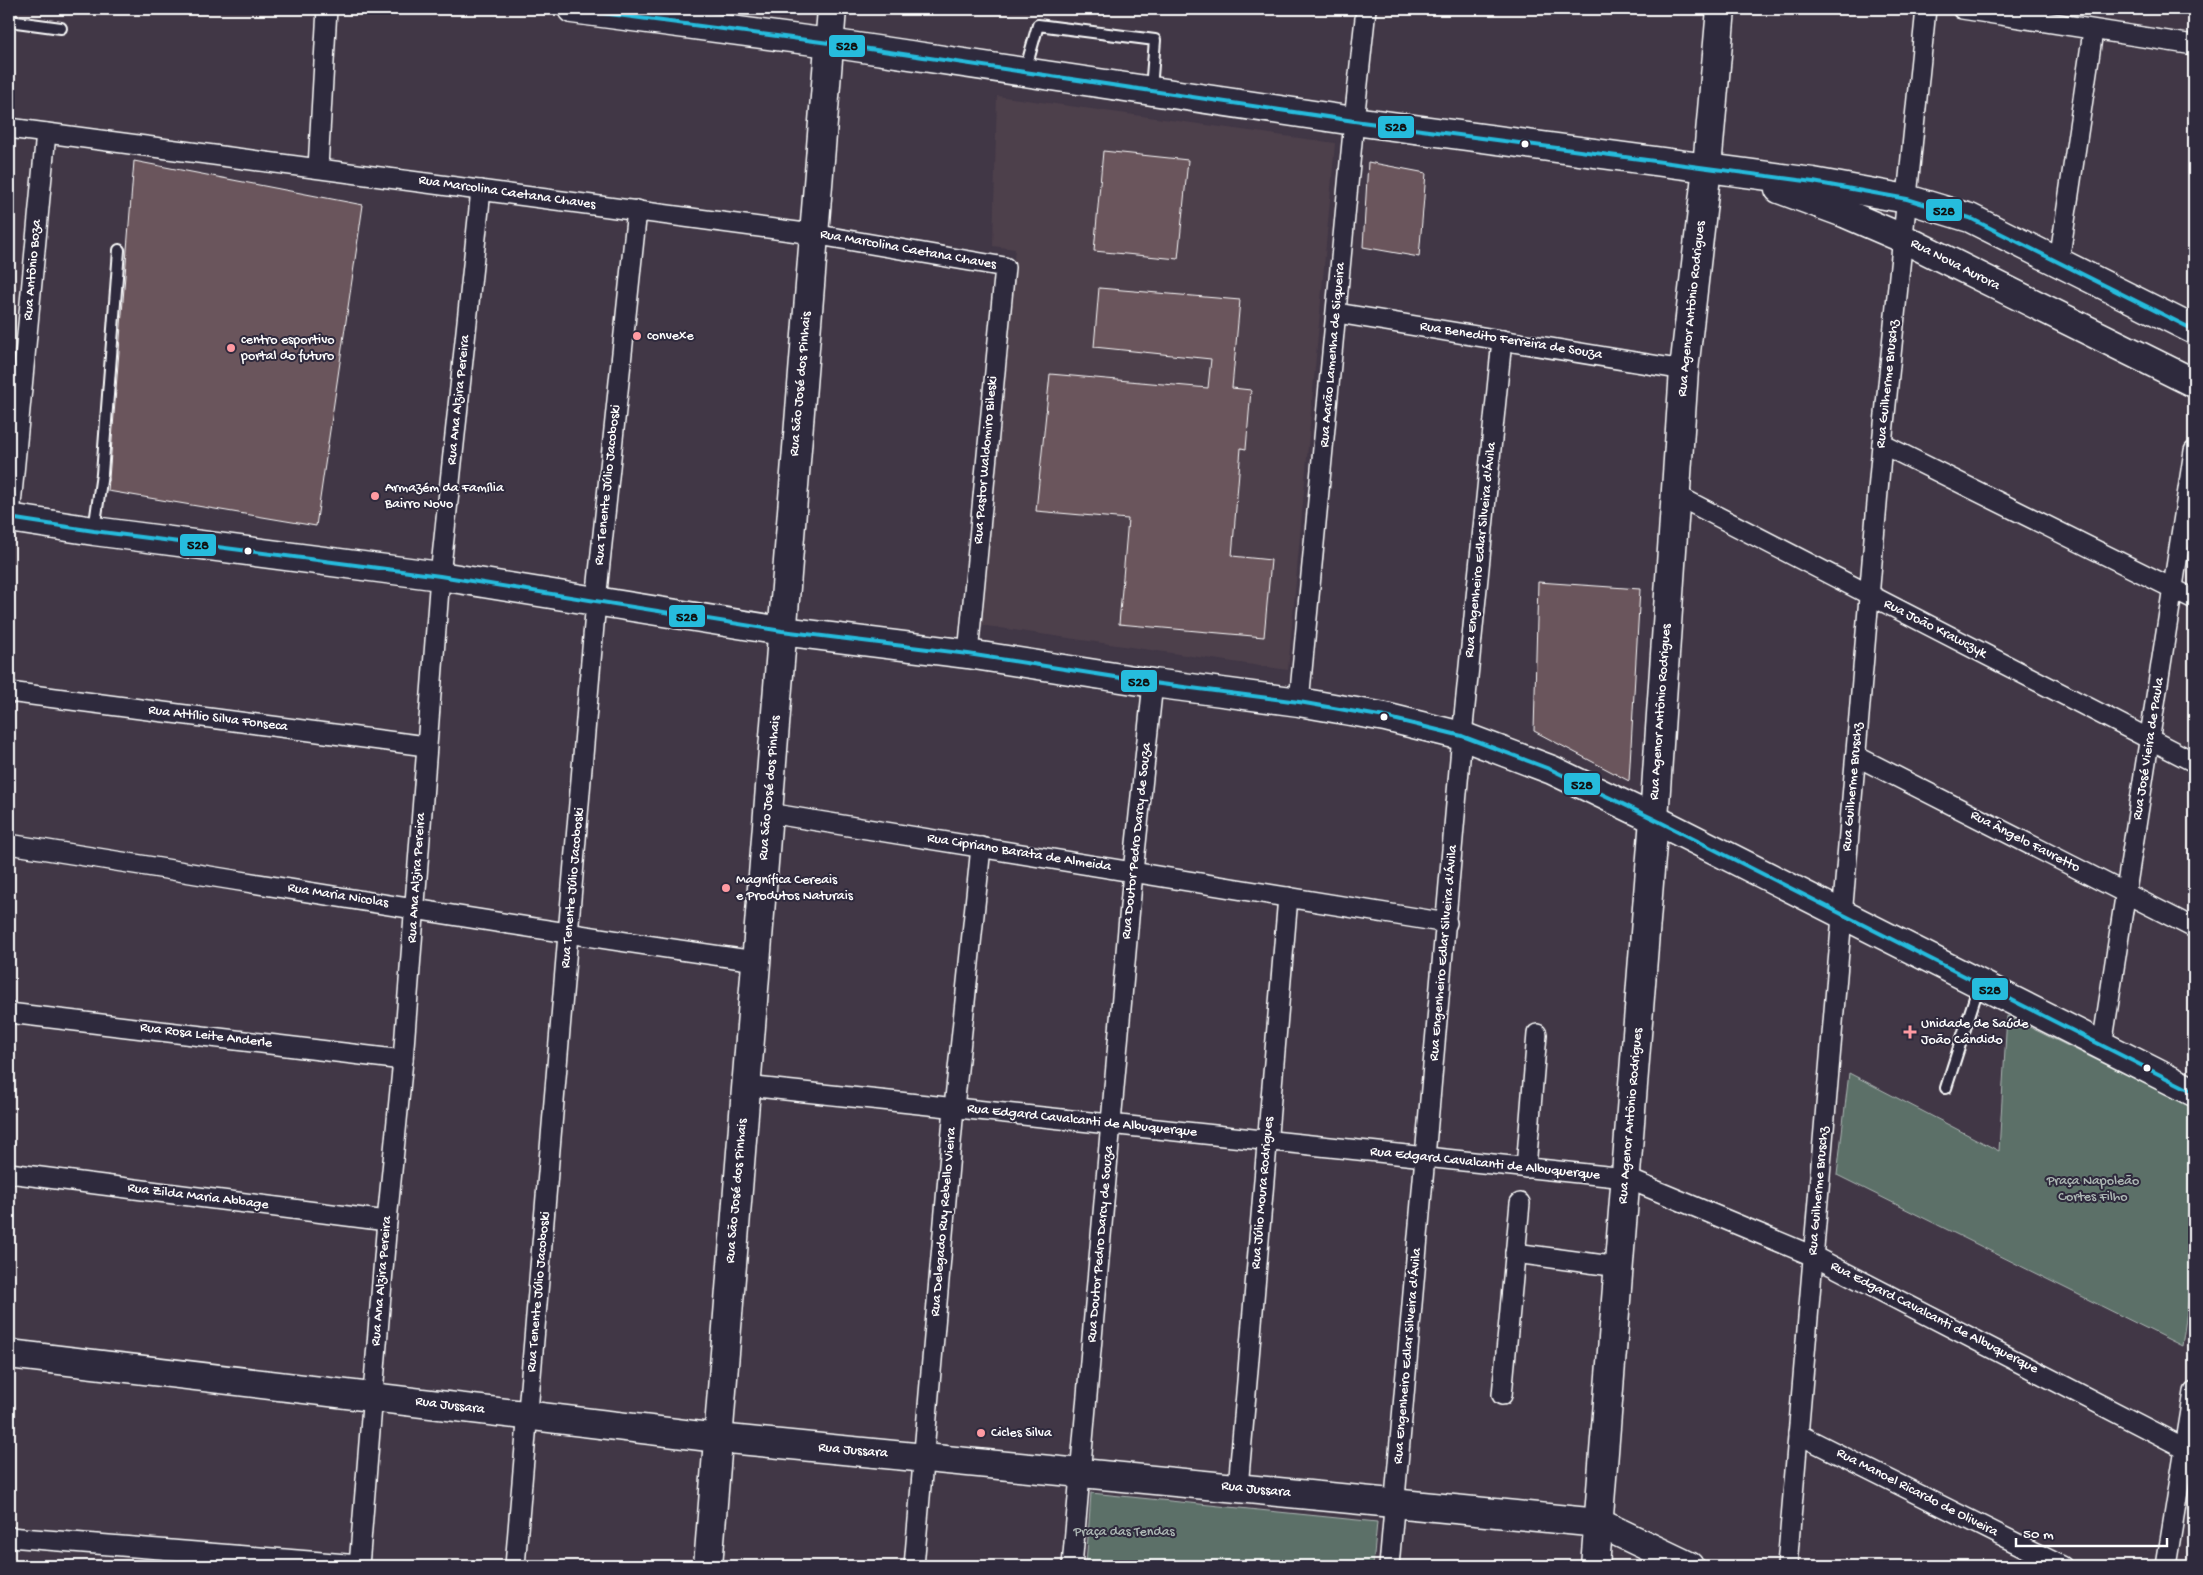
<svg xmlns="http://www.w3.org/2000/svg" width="2203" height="1575" font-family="'Gochi Hand',sans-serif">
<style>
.built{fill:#4e404c}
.green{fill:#5b6f68;stroke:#adb7b4}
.building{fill:#6b555b;stroke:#fff}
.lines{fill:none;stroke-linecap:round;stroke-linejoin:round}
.lane-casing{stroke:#fff;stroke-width:14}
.street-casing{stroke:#fff;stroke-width:22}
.secondary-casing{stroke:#fff;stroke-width:31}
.lane{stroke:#2f2a3d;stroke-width:10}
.street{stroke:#2f2a3d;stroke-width:19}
.secondary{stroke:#2f2a3d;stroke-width:28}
.bus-1-casing{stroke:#2f2a3d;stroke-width:8}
.bus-1{stroke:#26bcdd;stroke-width:4}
.bus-dot{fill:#fff;stroke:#2f2a3d;stroke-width:2}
.poi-dot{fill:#ff9aa2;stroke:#2f2a3d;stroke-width:2}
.labels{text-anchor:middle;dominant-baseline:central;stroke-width:4;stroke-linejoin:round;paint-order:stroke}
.street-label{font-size:14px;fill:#fff;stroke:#2f2a3d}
.poi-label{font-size:14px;fill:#fff;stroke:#2f2a3d;text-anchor:start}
.park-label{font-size:14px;fill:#adb7b4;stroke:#2f2a3d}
.line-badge{stroke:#2f2a3d;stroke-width:2}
.pale-badge-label{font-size:14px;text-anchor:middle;font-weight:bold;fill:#111}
</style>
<rect width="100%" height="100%" fill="#413746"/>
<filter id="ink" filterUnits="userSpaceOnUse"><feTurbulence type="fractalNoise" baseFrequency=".02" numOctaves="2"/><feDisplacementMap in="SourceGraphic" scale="10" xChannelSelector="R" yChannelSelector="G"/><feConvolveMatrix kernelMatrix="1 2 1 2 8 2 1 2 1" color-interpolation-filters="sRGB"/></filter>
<g filter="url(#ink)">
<path class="built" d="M997 96 1335 143 1288 670 980 625 1015 249 993 246Z"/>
<g class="green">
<path d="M2007 1016 2194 1108V1263L2182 1346 1837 1175 1849 1073 1999 1151Z"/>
<path d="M1091 1493 1377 1522 1373 1566H1086Z"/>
</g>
<g class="building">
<path d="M1103 151 1188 160 1178 259 1094 251Z"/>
<path d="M134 161 363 205 316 526 108 491Z"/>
<path d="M1368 162 1426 173 1419 257 1363 247Z"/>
<path d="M1099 288 1240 300 1232 388 1251 390 1246 449 1241 448 1232 556 1271 560 1264 637 1119 624 1128 519 1036 511 1050 374 1208 388 1211 359 1094 347Z"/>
<path d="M1538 582 1640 589 1629 781 1534 731Z"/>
</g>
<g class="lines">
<defs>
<g id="lane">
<path d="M9 21 61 28"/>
<path d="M1025 71 1038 25 1155 40 1151 89"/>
<path d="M94 530 102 474 119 250"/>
<path d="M1946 1088 1979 985"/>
</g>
<g id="street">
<path d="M1962 9 2194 45"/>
<path d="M9 128 813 234 1005 267 968 654"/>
<path d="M318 168 327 9"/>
<path d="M2059 262 2093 31"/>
<path d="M1337 313 1684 370"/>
<path d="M1882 444 2194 599"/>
<path d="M1676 495 2194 762"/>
<path d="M9 526 46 133"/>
<path d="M9 692 426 746"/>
<path d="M1299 702 1354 121 1366 9"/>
<path d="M1856 756 2194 928"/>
<path d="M768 813 1447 923"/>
<path d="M9 844C258 883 506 926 756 961"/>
<path d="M9 1013 403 1060"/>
<path d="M2102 1046 2194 451"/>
<path d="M746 1086 1626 1178 1813 1256 2194 1453"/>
<path d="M1526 1168 1537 1034"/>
<path d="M9 1173 387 1221"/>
<path d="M1515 1253 1619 1267"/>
<path d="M1502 1395 1520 1203"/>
<path d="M1798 1434 2062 1566"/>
<path d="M1238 1488 1288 897"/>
<path d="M9 1537 359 1565"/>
<path d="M359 1566 387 1221 403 1060 440 576 481 190"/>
<path d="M515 1566 596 601 637 210"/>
<path d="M914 1566 954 1108 981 847"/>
<path d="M1072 1566 1133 872 1153 683"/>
<path d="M1389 1566 1462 736 1502 340"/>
<path d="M1787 1566 1882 444 1926 9"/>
<path d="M2166 1566 2194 1392"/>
</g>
<g id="secondary">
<path d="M572 9 829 43 1354 121 1813 182 1907 199 1970 218 2194 330"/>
<path d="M1779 189 1844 213 1902 238 2194 383"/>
<path d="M9 518 94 531 440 576 782 631 968 654 1153 683 1299 702 1385 717 1462 736 1552 770 1654 819 2194 1092"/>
<path d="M9 1354 718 1438 1599 1523 1689 1566"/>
<path d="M708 1566 832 9"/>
<path d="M1595 1566 1654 819 1684 370 1707 167 1721 9"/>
</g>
</defs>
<use href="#lane" class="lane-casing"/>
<use href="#street" class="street-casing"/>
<use href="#secondary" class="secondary-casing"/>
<use href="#lane" class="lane"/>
<use href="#street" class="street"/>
<use href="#secondary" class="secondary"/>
<defs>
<g id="bus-1">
<path d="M572 9 829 43 1354 121 1813 182 1907 199 1970 218 2194 330"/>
<path d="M9 518 94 531 440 576 782 631 968 654 1153 683 1299 702 1385 717 1462 736 1552 770 1654 819 2194 1092"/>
</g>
</defs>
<use href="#bus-1" class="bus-1-casing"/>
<use href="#bus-1" class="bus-1"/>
</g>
</g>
<g class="bus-dot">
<circle cx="1525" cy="144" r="4.5"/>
<circle cx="248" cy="551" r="4.5"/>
<circle cx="1384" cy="717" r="4.5"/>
<circle cx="2147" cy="1068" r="4.5"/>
</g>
<g class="poi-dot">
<circle cx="637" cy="336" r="5"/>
<circle cx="231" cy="348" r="5"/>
<circle cx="375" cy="496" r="5"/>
<circle cx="726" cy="888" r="5"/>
<path d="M1907.5 1024.5h5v5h5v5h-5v5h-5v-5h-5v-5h5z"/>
<circle cx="981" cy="1433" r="5"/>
</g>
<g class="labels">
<g class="street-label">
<text transform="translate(507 193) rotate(8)">Rua Marcolina Caetana Chaves</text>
<text transform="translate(908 250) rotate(10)">Rua Marcolina Caetana Chaves</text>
<text transform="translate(1955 265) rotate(27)">Rua Nova Aurora</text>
<text transform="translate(33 270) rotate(-85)">Rua Antônio Boza</text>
<text transform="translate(1692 309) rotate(-84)">Rua Agenor Antônio Rodrigues</text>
<text transform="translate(1511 341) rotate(9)">Rua Benedito Ferreira de Souza</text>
<text transform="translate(1333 355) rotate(-85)">Rua Aarão Lamenha de Siqueira</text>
<text transform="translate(801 384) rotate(-85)">Rua São José dos Pinhais</text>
<text transform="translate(1888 384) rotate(-84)">Rua Guilherme Bruschz</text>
<text transform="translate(459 400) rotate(-84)">Rua Ana Alzira Pereira</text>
<text transform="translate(986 460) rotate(-85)">Rua Pastor Waldomiro Bileski</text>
<text transform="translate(608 485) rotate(-84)">Rua Tenente Júlio Jacoboski</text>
<text transform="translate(1481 550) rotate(-84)">Rua Engenheiro Edlar Silveira d'Ávila</text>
<text transform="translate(1935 629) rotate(27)">Rua João Krawczyk</text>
<text transform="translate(1661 712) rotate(-86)">Rua Agenor Antônio Rodrigues</text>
<text transform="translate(218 719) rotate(7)">Rua Attílio Silva Fonseca</text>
<text transform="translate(2149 749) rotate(-81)">Rua José Vieira de Paula</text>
<text transform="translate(1853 787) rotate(-85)">Rua Guilherme Bruschz</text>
<text transform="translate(770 788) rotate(-85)">Rua São José dos Pinhais</text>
<text transform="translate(1137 841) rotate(-84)">Rua Doutor Pedro Darcy de Souza</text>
<text transform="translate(2025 842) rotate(27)">Rua Ângelo Favretto</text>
<text transform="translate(1019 853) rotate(9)">Rua Cipriano Barata de Almeida</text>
<text transform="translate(417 878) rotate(-86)">Rua Ana Alzira Pereira</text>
<text transform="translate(573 888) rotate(-85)">Rua Tenente Júlio Jacoboski</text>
<text transform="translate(338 896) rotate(9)">Rua Maria Nicolas</text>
<text transform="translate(1444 953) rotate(-85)">Rua Engenheiro Edlar Silveira d'Ávila</text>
<text transform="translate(206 1036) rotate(7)">Rua Rosa Leite Anderle</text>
<text transform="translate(1631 1116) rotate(-85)">Rua Agenor Antônio Rodrigues</text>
<text transform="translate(1082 1121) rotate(6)">Rua Edgard Cavalcanti de Albuquerque</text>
<text transform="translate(1485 1164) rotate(6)">Rua Edgard Cavalcanti de Albuquerque</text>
<text transform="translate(737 1191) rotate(-85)">Rua São José dos Pinhais</text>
<text transform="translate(1819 1191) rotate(-85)">Rua Guilherme Bruschz</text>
<text transform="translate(1263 1193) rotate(-85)">Rua Júlio Moura Rodrigues</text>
<text transform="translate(198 1197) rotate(7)">Rua Zilda Maria Abbage</text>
<text transform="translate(944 1222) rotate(-85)">Rua Delegado Ruy Rebello Vieira</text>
<text transform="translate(1101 1244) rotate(-85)">Rua Doutor Pedro Darcy de Souza</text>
<text transform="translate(382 1281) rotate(-85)">Rua Ana Alzira Pereira</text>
<text transform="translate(539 1292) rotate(-85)">Rua Tenente Júlio Jacoboski</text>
<text transform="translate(1934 1318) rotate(27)">Rua Edgard Cavalcanti de Albuquerque</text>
<text transform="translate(1408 1356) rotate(-85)">Rua Engenheiro Edlar Silveira d'Ávila</text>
<text transform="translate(450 1406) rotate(7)">Rua Jussara</text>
<text transform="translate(853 1451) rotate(5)">Rua Jussara</text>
<text transform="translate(1256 1490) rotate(6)">Rua Jussara</text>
<text transform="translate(1917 1493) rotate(27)">Rua Manoel Ricardo de Oliveira</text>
</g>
<g class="poi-label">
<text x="647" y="336">convexe</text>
<text x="241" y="340">centro esportivo<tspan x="241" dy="16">portal do futuro</tspan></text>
<text x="385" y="488">Armazém da Família<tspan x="385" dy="16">Bairro Novo</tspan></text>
<text x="736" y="880">Magnífica Cereais<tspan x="736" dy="16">e Produtos Naturais</tspan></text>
<text x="1921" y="1024">Unidade de Saúde<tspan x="1921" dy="16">João Cândido</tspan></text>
<text x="991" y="1433">Cicles Silva</text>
</g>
<g class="park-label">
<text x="2093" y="1181">Praça Napoleão<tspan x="2093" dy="16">Cortes Filho</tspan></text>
<text x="1124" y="1532">Praça das Tendas</text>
</g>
</g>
<g class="line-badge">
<rect x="828" y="34" width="38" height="24" rx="5" fill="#26bcdd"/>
<rect x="1377" y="115" width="38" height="24" rx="5" fill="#26bcdd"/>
<rect x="1925" y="198" width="38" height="24" rx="5" fill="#26bcdd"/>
<rect x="179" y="533" width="38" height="24" rx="5" fill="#26bcdd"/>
<rect x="668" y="604" width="38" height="24" rx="5" fill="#26bcdd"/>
<rect x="1120" y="669" width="38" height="24" rx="5" fill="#26bcdd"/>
<rect x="1563" y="772" width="38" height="24" rx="5" fill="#26bcdd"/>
<rect x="1971" y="977" width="38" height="24" rx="5" fill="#26bcdd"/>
</g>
<g class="pale-badge-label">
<text x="847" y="50">528</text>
<text x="1396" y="131">528</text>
<text x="1944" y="215">528</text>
<text x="198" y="549">528</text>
<text x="687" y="621">528</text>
<text x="1139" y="686">528</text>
<text x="1582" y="789">528</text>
<text x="1990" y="994">528</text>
</g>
<rect width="2203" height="1575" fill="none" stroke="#2f2a3d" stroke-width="30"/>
<rect x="15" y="15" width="2173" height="1545" fill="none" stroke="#fff" stroke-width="2" filter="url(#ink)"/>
<path d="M2016 1538v8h151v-8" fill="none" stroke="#ffffff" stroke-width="2.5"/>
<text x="2023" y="1538" font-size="15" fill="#ffffff" stroke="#2f2a3d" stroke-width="4" paint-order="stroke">50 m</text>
</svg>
